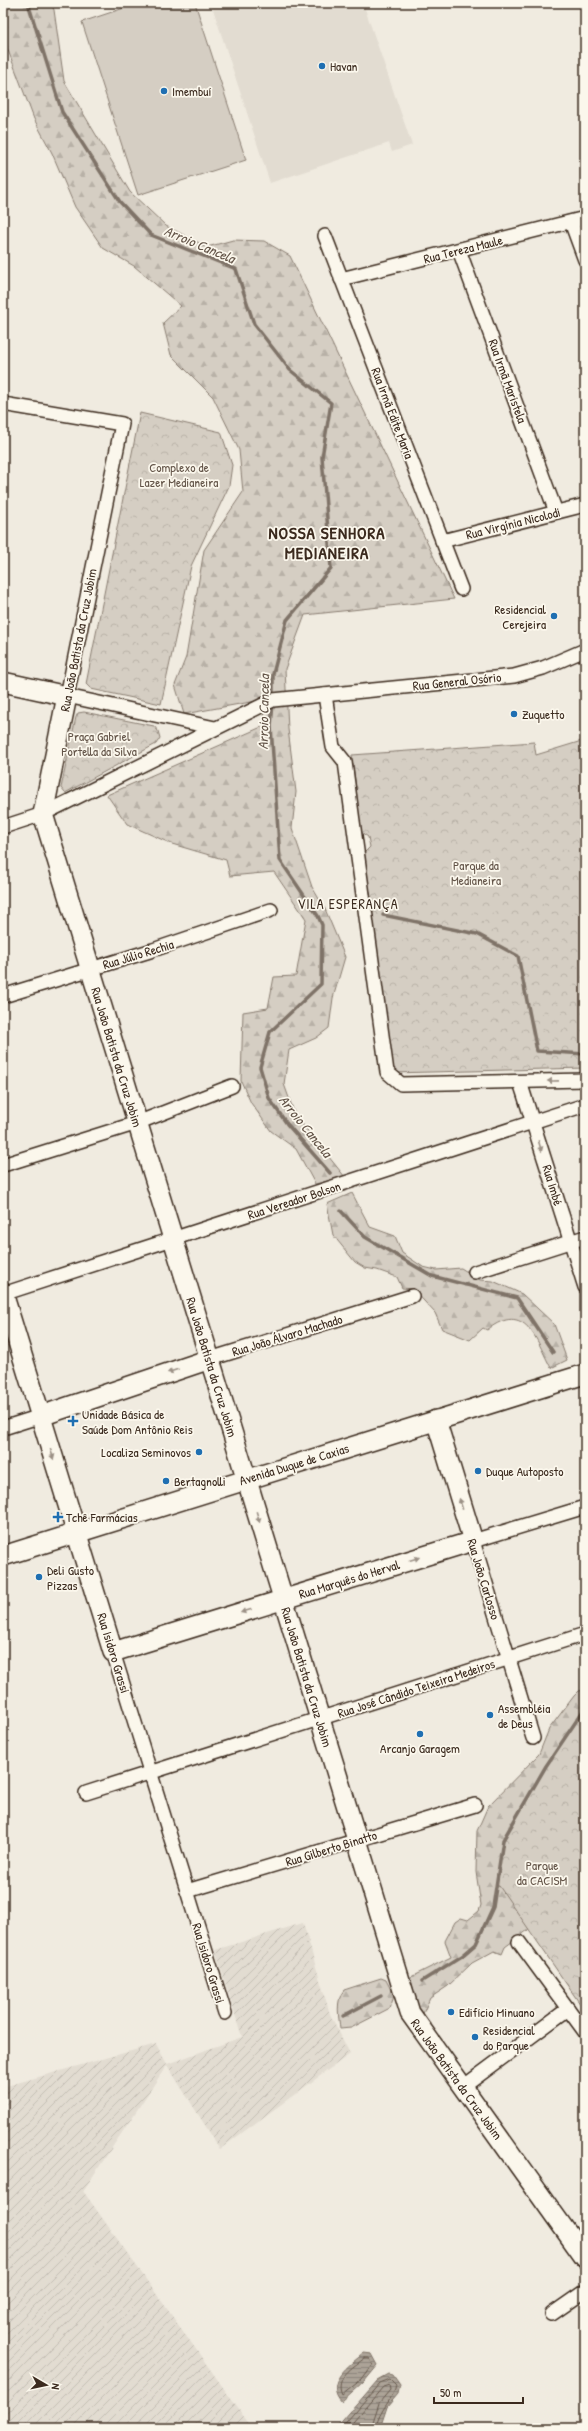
<svg xmlns="http://www.w3.org/2000/svg" width="588" height="2431" font-family="'Patrick Hand',sans-serif">
<style>
.built{fill:#e2dcd1}
.industrial{fill:url(#industrial-furrows)}
.forest{fill:url(#forest-firs);stroke:#887c70}
.park{fill:url(#park-crowns);stroke:#887c70}
.garden{fill:#d5cec3;stroke:#887c70}
.water{fill:url(#water-rules);stroke:#7f7367}
.lines{fill:none;stroke-linecap:round;stroke-linejoin:round}
.shore{stroke:#685a4e;stroke-width:1}
.stream{stroke:#7f7367;stroke-width:3.5}
.street-casing{stroke:#3b2a1e;stroke-width:16}
.secondary-casing{stroke:#3b2a1e;stroke-width:22}
.street{stroke:#fbf7ec;stroke-width:13}
.secondary{stroke:#fbf7ec;stroke-width:19}
.oneway{fill:#9b9085}
.poi-dot{fill:#1f6fb2;stroke:#fbf7ec;stroke-width:1.5}
.labels{text-anchor:middle;dominant-baseline:central;stroke-width:3.5;stroke-linejoin:round;paint-order:stroke}
.poi-label{font-size:13px;fill:#3b2a1e;stroke:#fbf7ec;text-anchor:start}
.street-label{font-size:13px;fill:#3b2a1e;stroke:#fbf7ec}
.park-label{font-size:13px;fill:#625347;stroke:#fbf7ec}
.water-label{font-size:14px;font-style:italic;fill:#635448;stroke:#fbf7ec}
.neighbourhood-label{font-size:14px;letter-spacing:1px;fill:#3b2a1e;stroke:#fbf7ec}
.district-label{font-size:17px;font-weight:bold;letter-spacing:1px;fill:#3b2a1e;stroke:#fbf7ec}
</style>
<defs>
<pattern id="industrial-furrows" width="10" height="10" patternUnits="userSpaceOnUse"><rect width="10" height="10" fill="#e2dcd1"/><path d="M-1 1l2-2M0 10L10 0M9 11l2-2" fill="none" stroke="#c3bdb3"/></pattern>
<pattern id="forest-firs" width="22" height="20" patternUnits="userSpaceOnUse"><rect width="22" height="20" fill="#d5cec3"/><path d="M5 1l3.5 6h-7zM16 11l3.5 6h-7z" fill="#b8b1a7"/></pattern>
<pattern id="park-crowns" width="20" height="18" patternUnits="userSpaceOnUse"><rect width="20" height="18" fill="#d5cec3"/><path d="M2 6a3 3 0 1 1 6 0M12 15a3 3 0 1 1 6 0" fill="none" stroke="#b8b1a7"/></pattern>
<pattern id="water-rules" width="6" height="5" patternUnits="userSpaceOnUse"><rect width="6" height="5" fill="#aca397"/><path d="M0 2.5h6" fill="none" stroke="#8d857b"/></pattern>
</defs>
<rect width="100%" height="100%" fill="#f0ebe0"/>
<filter id="ink" filterUnits="userSpaceOnUse"><feTurbulence type="fractalNoise" baseFrequency=".025" numOctaves="2"/><feDisplacementMap in="SourceGraphic" scale="8" xChannelSelector="R" yChannelSelector="G"/><feConvolveMatrix kernelMatrix="1 2 1 2 8 2 1 2 1" color-interpolation-filters="sRGB"/></filter>
<g filter="url(#ink)">
<path class="built" d="M211 3H363L412 145 392 152 389 143 270 183Z"/>
<path class="industrial" d="M303 1923 330 2014 350 2054 220 2149 167 2065 83 2191 252 2428H3V2087L156 2044 167 2064 242 2037 215 1950Z"/>
<g class="forest">
<path d="M3 3H51L54 10 64 81 130 192 166 226 207 247 233 240 264 241 290 256 454 599 305 615 285 669 288 729 296 792 292 828 312 887 325 909 345 957 333 998 329 1028 316 1038 289 1050 284 1084 295 1115 345 1177 315 1184 296 1149 271 1131 251 1103 241 1081 243 1012 268 1008 274 977 296 976 306 919 274 872 230 876 226 860 172 844 127 824 107 795 266 725 262 700 184 714 175 685 186 657 204 550 243 492 239 450 213 397 171 355 163 323 181 306 134 266 103 248 75 207 52 153 34 119 3 37Z"/>
<path d="M352 1193 370 1227 395 1236 402 1253 423 1267 436 1270 461 1268 480 1280 493 1281 522 1294 554 1324 567 1360 551 1368C536 1340 526 1300 487 1330L483 1328 470 1340 442 1329 435 1313 413 1289 402 1288 397 1277 377 1270 365 1268 355 1262 333 1235 327 1204Z"/>
<path d="M585 1690V1756L539 1904 528 1930 505 1947 502 1954 494 1951 472 1963 448 1986 430 1998 421 2018 409 1978 451 1957 445 1941 455 1922 461 1918 468 1920 479 1911 481 1905 476 1872 477 1831 488 1806 539 1754 549 1729 574 1696 579 1691Z"/>
<path d="M381 1978 386 1980 394 1996 390 2008 351 2028 340 2029C339 2017 335 2001 344 1990Z"/>
</g>
<g class="park">
<path d="M140 413 221 432 232 465 229 486 191 566 161 704 91 689 86 684Z"/>
<path d="M84 712 154 726 158 731 160 738 156 744 65 793 61 788 76 717 78 713Z"/>
<path d="M585 740V1068L392 1073 363 854 370 847 368 837 361 832 352 755 534 742 536 755Z"/>
<path d="M585 1708V2011L497 1883 503 1840 546 1766Z"/>
</g>
<path class="garden" d="M139 3H195L246 160 138 195 82 22Z"/>
<g class="water">
<path d="M364 2353 372 2354 378 2365 364 2382 342 2402C323 2382 350 2365 364 2353Z"/>
<path d="M389 2374 393 2375 400 2385 398 2394 387 2407 380 2428H336L378 2380Z"/>
</g>
<g class="lines">
<g class="shore">
<path d="M365 2358H370L373 2364 362 2379 342 2395C334 2378 353 2367 365 2358Z"/>
<path d="M341 2428 380 2383 390 2379 396 2385C395 2398 378 2410 376 2428"/>
<path d="M348 2428 383 2387 389 2385 390 2390 379 2403 371 2428"/>
</g>
<g class="stream">
<path d="M28 3 62 112 120 202 151 235 236 269 254 324 290 370 331 403 322 457 331 568 287 620 273 674V697"/>
<path d="M273 703 271 726 280 860 318 916 322 925 321 984 270 1032 260 1067 269 1098 287 1124 330 1173"/>
<path d="M383 915 477 934 518 956 537 1051 585 1054"/>
<path d="M341 1211 365 1237 432 1276 517 1298 553 1352"/>
<path d="M422 1981 462 1956 476 1944 493 1907 503 1840 546 1766 585 1708"/>
<path d="M343 2016 381 1996"/>
</g>
<defs>
<g id="street">
<path d="M571 222 585 260"/>
<path d="M325 236 461 589"/>
<path d="M459 250 556 512"/>
<path d="M341 279 585 218"/>
<path d="M3 404 122 424 67 696 215 728"/>
<path d="M442 541 585 505"/>
<path d="M325 695 333 747 345 762 387 1072 401 1084 585 1080"/>
<path d="M3 827 43 814 273 700 514 676 543 668 585 650"/>
<path d="M3 996 153 950 271 910"/>
<path d="M520 1082 585 1287"/>
<path d="M3 1165 137 1123 232 1086"/>
<path d="M475 1272 585 1237"/>
<path d="M3 1294 585 1105"/>
<path d="M210 1359 412 1296"/>
<path d="M3 1428 41 1416"/>
<path d="M113 1652 225 2013"/>
<path d="M533 1738 473 1541 585 1507"/>
<path d="M86 1793 585 1634"/>
<path d="M187 1891 475 1805"/>
<path d="M519 1942 585 2032"/>
<path d="M463 2087 568 2009"/>
<path d="M552 2314 585 2291"/>
</g>
<g id="secondary">
<path d="M3 682 67 696 43 814 410 2013 585 2258"/>
<path d="M3 1293 113 1652 473 1541 436 1420"/>
<path d="M41 1416 210 1359"/>
<path d="M3 1556 585 1374"/>
</g>
</defs>
<use href="#street" class="street-casing"/>
<use href="#secondary" class="secondary-casing"/>
<use href="#street" class="street"/>
<use href="#secondary" class="secondary"/>
</g>
<defs><path id="oneway-solid" d="M-6-.8H1V-3.2L6.5 0L1 3.2V.8H-6Z"/></defs>
<g class="oneway">
<use href="#oneway-solid" transform="translate(553 1081) rotate(179)"/>
<use href="#oneway-solid" transform="translate(540 1146) rotate(73)"/>
<use href="#oneway-solid" transform="translate(173 1371) rotate(161)"/>
<use href="#oneway-solid" transform="translate(52 1454) rotate(73)"/>
<use href="#oneway-solid" transform="translate(461 1504) rotate(-107)"/>
<use href="#oneway-solid" transform="translate(258 1517) rotate(73)"/>
<use href="#oneway-solid" transform="translate(414 1559) rotate(-17)"/>
<use href="#oneway-solid" transform="translate(246 1611) rotate(163)"/>
</g>
</g>
<g class="poi-dot">
<circle cx="322" cy="66" r="4"/>
<circle cx="164" cy="91" r="4"/>
<circle cx="554" cy="616" r="4"/>
<circle cx="514" cy="714" r="4"/>
<path d="M71 1415h4v4h4v4h-4v4h-4v-4h-4v-4h4z"/>
<circle cx="199" cy="1452" r="4"/>
<circle cx="478" cy="1471" r="4"/>
<circle cx="166" cy="1481" r="4"/>
<path d="M56 1511h4v4h4v4h-4v4h-4v-4h-4v-4h4z"/>
<circle cx="39" cy="1577" r="4"/>
<circle cx="490" cy="1715" r="4"/>
<circle cx="420" cy="1734" r="4"/>
<circle cx="451" cy="2012" r="4"/>
<circle cx="475" cy="2037" r="4"/>
</g>
<g class="labels">
<g class="poi-label">
<text x="330" y="66">Havan</text>
<text x="172" y="91">Imembuí</text>
<text x="546" y="609" text-anchor="end">Residencial<tspan x="546" dy="15">Cerejeira</tspan></text>
<text x="522" y="714">Zuquetto</text>
<text x="82" y="1414">Unidade Básica de<tspan x="82" dy="15">Saúde Dom Antônio Reis</tspan></text>
<text x="191" y="1452" text-anchor="end">Localiza Seminovos</text>
<text x="486" y="1471">Duque Autoposto</text>
<text x="174" y="1481">Bertagnolli</text>
<text x="66" y="1517">Tchê Farmácias</text>
<text x="47" y="1570">Deli Gusto<tspan x="47" dy="15">Pizzas</tspan></text>
<text x="498" y="1708">Assembléia<tspan x="498" dy="15">de Deus</tspan></text>
<text x="420" y="1748" text-anchor="middle">Arcanjo Garagem</text>
<text x="459" y="2012">Edifício Minuano</text>
<text x="483" y="2030">Residencial<tspan x="483" dy="15">do Parque</tspan></text>
</g>
<g class="street-label">
<text transform="translate(463 249) rotate(-14)">Rua Tereza Maule</text>
<text transform="translate(508 381) rotate(70)">Rua Irmã Maristela</text>
<text transform="translate(393 413) rotate(69)">Rua Irmã Edite Maria</text>
<text transform="translate(513 523) rotate(-14)">Rua Virgínia Nicolodi</text>
<text transform="translate(78 640) rotate(-79)">Rua João Batista da Cruz Jobim</text>
<text transform="translate(457 681) rotate(-6)">Rua General Osório</text>
<text transform="translate(138 954) rotate(-17)">Rua Júlio Rechia</text>
<text transform="translate(117 1057) rotate(73)">Rua João Batista da Cruz Jobim</text>
<text transform="translate(553 1185) rotate(73)">Rua Imbé</text>
<text transform="translate(294 1200) rotate(-18)">Rua Vereador Bolson</text>
<text transform="translate(287 1335) rotate(-17)">Rua João Álvaro Machado</text>
<text transform="translate(212 1367) rotate(73)">Rua João Batista da Cruz Jobim</text>
<text transform="translate(294 1464) rotate(-17)">Avenida Duque de Caxias</text>
<text transform="translate(349 1579) rotate(-17)">Rua Marquês do Herval</text>
<text transform="translate(484 1579) rotate(73)">Rua João Carlosso</text>
<text transform="translate(114 1653) rotate(73)">Rua Isidoro Grassi</text>
<text transform="translate(307 1677) rotate(73)">Rua João Batista da Cruz Jobim</text>
<text transform="translate(416 1688) rotate(-18)">Rua José Cândido Teixeira Medeiros</text>
<text transform="translate(331 1848) rotate(-17)">Rua Gilberto Binatto</text>
<text transform="translate(209 1963) rotate(73)">Rua Isidoro Grassi</text>
<text transform="translate(457 2079) rotate(54)">Rua João Batista da Cruz Jobim</text>
</g>
<g class="park-label">
<text x="179" y="467">Complexo de<tspan x="179" dy="15">Lazer Medianeira</tspan></text>
<text x="99" y="736">Praça Gabriel<tspan x="99" dy="15">Portella da Silva</tspan></text>
<text x="476" y="865">Parque da<tspan x="476" dy="15">Medianeira</tspan></text>
<text x="542" y="1865">Parque<tspan x="542" dy="15">da CACISM</tspan></text>
</g>
<g class="water-label">
<text transform="translate(200 244) rotate(23)">Arroio Cancela</text>
<text transform="translate(263 712) rotate(-89)">Arroio Cancela</text>
<text transform="translate(306 1126) rotate(51)">Arroio Cancela</text>
</g>
<g class="neighbourhood-label">
<text x="348" y="903">VILA ESPERANÇA</text>
</g>
<g class="district-label">
<text x="327" y="532">NOSSA SENHORA<tspan x="327" dy="20">MEDIANEIRA</tspan></text>
</g>
</g>
<rect width="588" height="2431" fill="none" stroke="#fbf7ec" stroke-width="16"/>
<rect x="8" y="8" width="572" height="2415" fill="none" stroke="#3b2a1e" stroke-width="1.5" filter="url(#ink)"/>
<g transform="translate(46 2385) rotate(99)" stroke="#fbf7ec" stroke-width="3" paint-order="stroke">
<path d="M0-3L7 15L0 10L-7 15Z" fill="#3b2a1e"/>
<text y="-6" font-size="11" font-weight="bold" text-anchor="middle" fill="#3b2a1e">N</text>
</g>
<path d="M434 2397v6h89v-6" fill="none" stroke="#3b2a1e" stroke-width="2"/>
<text x="440" y="2397" font-size="12" fill="#3b2a1e" stroke="#fbf7ec" stroke-width="3" paint-order="stroke">50 m</text>
</svg>
